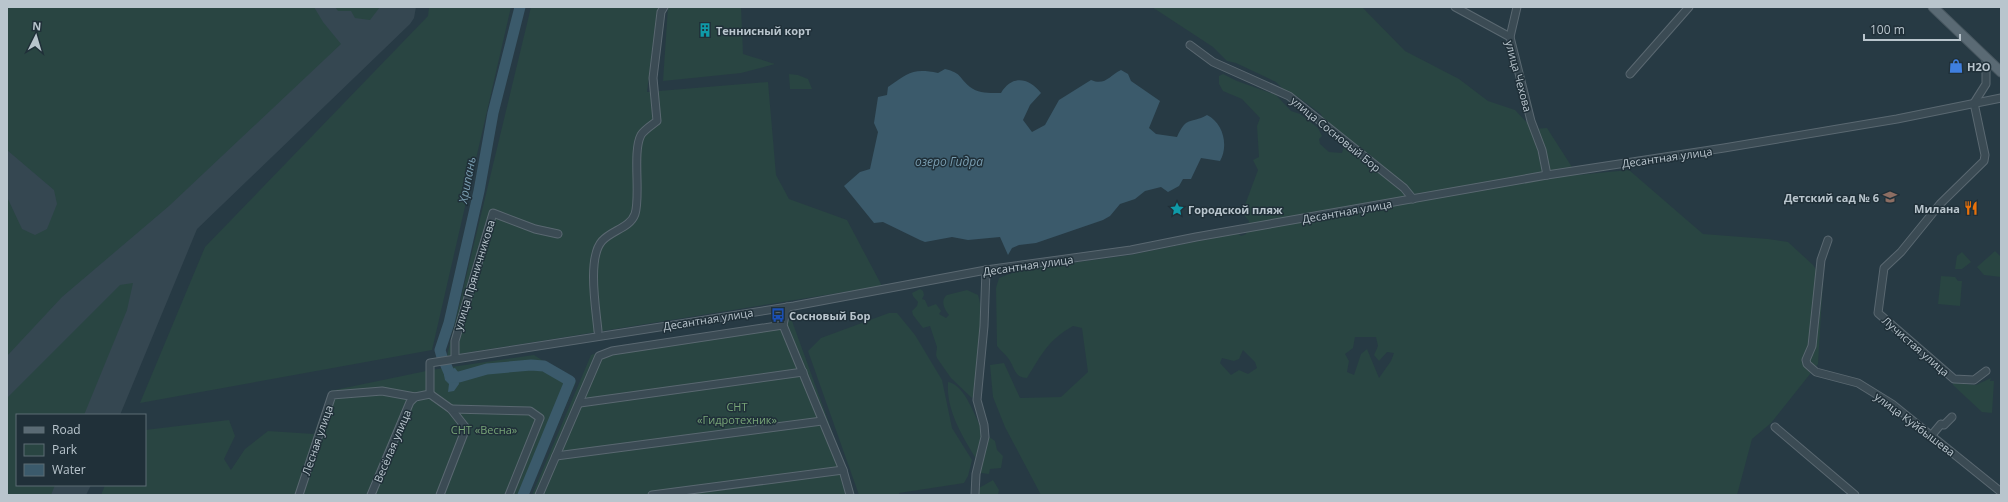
<svg xmlns="http://www.w3.org/2000/svg" width="2008" height="502" font-family="'Open Sans',sans-serif">
<style>
.airport{fill:#354751}
.green{fill:#294542;fill-rule:evenodd}
.water{fill:#3b5a6b}
.lines{fill:none;stroke-linecap:round;stroke-linejoin:round}
.river{stroke:#3b5a6b;stroke-width:11}
.minor-casing{stroke:#5a6871;stroke-width:9}
.major-casing{stroke:#485760;stroke-width:11}
.minor{stroke:#3b4b54;stroke-width:7}
.major{stroke:#5a6a74;stroke-width:9}
.labels{text-anchor:middle;dominant-baseline:central;stroke-width:3;stroke-linejoin:round;paint-order:stroke}
.poi-label{font-size:11px;font-weight:bold;fill:#b9c5cd;stroke:#203039;text-anchor:start}
.street-label{font-size:11px;fill:#b9c5cd;stroke:#203039}
.park-label{font-size:11px;fill:#77a477;stroke:#203039}
.water-label{font-size:12px;font-style:italic;fill:#799db0;stroke:#203039}
</style>
<rect width="100%" height="100%" fill="#273a44"/>
<path class="airport" d="M7 7H416L414 18 410 24 197 229 120 415H17V485H91L86 495H7Z"/>
<g class="green">
<path d="M7 7H314L323 22 341 44 169 206 62 297 7 356V197L22 229 35 235 47 229 57 204 54 190 7 150Z"/>
<path d="M335 7H380L370 20 355 18 351 11H338Z"/>
<path d="M429 7H511L432 350 140 403 205 247 428 16Z"/>
<path d="M531 7H662L657 12 647 92 768 82 776 175 789 199 847 220 882 286 447 356Z"/>
<path d="M668 7H741L743 54 775 64 741 73 663 81Z"/>
<path d="M1152 7H1362L1405 51 1459 79 1488 101 1515 110 1533 129 1547 128 1577 175 1629 170 1703 234 1768 239 1788 242 1813 265 1823 280 1818 364 1771 423 1752 439 1737 495H1041L1005 427 993 397 990 365 1004 363 1020 398 1061 397 1088 372 1082 328 1073 326C1048 340 1042 354 1027 378 1014 378 1015 367 1008 358 1005 354 1000 350 997 346L996 288 999 278 1020 270 1130 255 1238 233 1241 236 1246 234 1249 221 1242 213 1258 170 1253 160 1259 157 1257 126 1260 118 1242 99 1223 91 1219 84V76L1223 74 1237 81 1276 95 1291 111 1300 114 1318 128 1322 136 1319 139 1320 144 1329 152 1342 153 1344 146 1347 147 1341 138 1324 125 1321 114 1298 97 1284 90 1276 82 1236 63 1227 61 1213 47ZM1355 337H1376L1378 346 1374 355 1379 361 1387 352 1394 353 1391 361 1379 378 1367 349 1361 354 1354 375 1347 372 1349 361 1345 354 1353 348ZM1243 350 1255 362 1257 368 1248 374 1239 370 1231 375 1220 363 1222 358 1234 361 1239 359Z"/>
<path d="M789 74 798 75 808 79 812 89H790Z"/>
<path d="M1995 251 2001 257V277L1984 275 1977 267Z"/>
<path d="M1962 252 1971 262 1962 269H1955L1957 256Z"/>
<path d="M1941 276 1955 277 1958 281H1962L1960 306 1938 304Z"/>
<path d="M133 283 127 310 84 415H17V485H55L51 495H7V398L120 285Z"/>
<path d="M920 289 923 291 924 295 922 299 925 300 928 307 936 304 941 311 939 314 946 318 949 315C944 309 940 300 947 295L967 290 978 295C986 319 977 367 975 394L972 398 951 378 937 358 936 355 937 347 930 326 923 328 913 315 912 311 917 306 918 302 913 296 912 293Z"/>
<path d="M889 313H897L915 335 942 380 952 428 972 460 968 476 964 483 899 493V495H859L808 351 821 338Z"/>
<path d="M789 320 792 321 855 495H532L591 355 604 351Z"/>
<path d="M534 355 576 382 527 495H101L105 485H145V430L229 420 235 436 224 459 231 470 245 449 268 431 314 434 330 391 431 370Z"/>
<path d="M1991 378 1990 381H1994L1992 413 1982 412 1953 385V383L1976 385Z"/>
<path d="M948 382C965 384 975 418 983 431 985 435 991 438 995 441L997 450 1003 456 1001 468 990 469 989 474 981 473 980 460 975 457C961 434 946 409 948 382Z"/>
<path d="M993 480 999 490 998 495H979V488Z"/>
</g>
<g class="water">
<path d="M945 69C962 73 959 78 970 87 979 94 990 93 1001 93 1012 75 1028 77 1041 93L1030 105 1023 120 1032 132 1045 125 1059 100 1091 80C1105 86 1109 76 1121 70L1128 74 1131 81 1160 101 1149 128 1156 134 1177 137C1187 115 1189 125 1207 115 1223 123 1229 145 1220 161L1201 158 1191 179H1183L1179 186 1168 192 1161 187 1145 191 1135 199 1120 204 1110 216 1103 220 1036 243 1019 245 1012 248 1008 255 1000 237 968 240 952 237 925 242 920 240 883 222 874 223 844 186 860 172 870 169 878 132 874 123 878 97 887 95 888 87C909 73 912 68 938 73Z"/>
<path d="M455 368 458 372 459 384 454 391 448 392 449 384 445 380 444 375 448 370Z"/>
</g>
<g class="lines">
<g class="river">
<path d="M442 357 440 350 449 323 479 191 493 113 520 7"/>
<path d="M445 363 451 377H459L487 369 531 365 544 366 570 381 523 495"/>
</g>
<defs>
<g id="minor">
<path d="M1455 7 1510 37 1531 121 1542 150 1547 175"/>
<path d="M1510 37 1517 7"/>
<path d="M1190 45 1213 62 1289 96 1404 188 1413 199"/>
<path d="M1630 74 1689 7"/>
<path d="M1828 240 1821 260 1812 346 1806 360 1807 364 1816 372 1858 383 1892 404 2001 492"/>
<path d="M787 307 783 325 843 470 850 495"/>
<path d="M598 331C596 309 587 258 602 241 612 230 630 228 635 214 641 196 632 152 641 135 644 130 652 125 657 121L653 78 661 12 664 7"/>
<path d="M455 358V341L493 213 535 229 558 234"/>
<path d="M1986 371 1974 380 1954 379 1878 313 1884 268 1901 252 1940 204 1984 161 1985 155 1974 103 1986 84V59"/>
<path d="M430 394 451 409 466 428 440 495"/>
<path d="M580 403 803 372"/>
<path d="M451 409 530 411 540 418 509 495"/>
<path d="M1775 427 1855 495"/>
<path d="M1931 436 1941 424 1944 425 1952 417"/>
<path d="M556 456 822 421"/>
<path d="M299 495 332 395 382 391 415 397"/>
<path d="M371 495 410 402 415 397 430 394V363L794 306 986 270 1131 250 1196 237 1547 175 1724 148 1897 119 2001 98"/>
<path d="M539 495 599 356 612 351 783 325"/>
<path d="M652 495 843 470"/>
<path d="M975 495 976 474 985 437 984 425 977 400 984 326 986 270"/>
</g>
<path id="major" d="M1933 7 2001 72"/>
</defs>
<use href="#minor" class="minor-casing"/>
<use href="#major" class="major-casing"/>
<use href="#minor" class="minor"/>
<use href="#major" class="major"/>
</g>
<defs>
<symbol id="building-bare" viewBox="-9 -9 18 18"><path d="M-4-6H4V6H1V3H-1V6H-4ZM-2.5-4.3h1.7v1.8h-1.7ZM.8-4.3h1.7v1.8H.8ZM-2.5-1h1.7V.8h-1.7ZM.8-1h1.7V.8H.8Z" fill="#0f9aa8" stroke="#203039" stroke-width="2.5" paint-order="stroke"/></symbol>
<symbol id="shop-bare" viewBox="-9 -9 18 18"><path d="M-5-2.5h2.3a2.7 3.5 0 0 1 5.4 0H5L5.5 6h-11ZM-1.5-2.5h3a1.5 2.3 0 0 0-3 0Z" fill="#3f7fe0" stroke="#203039" stroke-width="2.5" paint-order="stroke"/></symbol>
<symbol id="school-bare" viewBox="-9 -9 18 18"><path d="M0-5L7-2L0 1L-7-2ZM-4 1L0 2.5L4 1V4Q0 6-4 4Z" fill="#8d6e63" stroke="#203039" stroke-width="2.5" paint-order="stroke"/></symbol>
<symbol id="restaurant-bare" viewBox="-9 -9 18 18"><path d="M-5-6h1v4h1v-4h1v4h1v-4h1v5L-1.5 .5V6h-2V.5L-5-1ZM5-6V6H3V1.5H1.5Q1.5-4 5-6Z" fill="#e8710a" stroke="#203039" stroke-width="2.5" paint-order="stroke"/></symbol>
<symbol id="sight-bare" viewBox="-9 -9 18 18"><path d="M0-6L1.8-2.2L6-1.7L2.9 1.2L3.7 5.4L0 3.3L-3.7 5.4L-2.9 1.2L-6-1.7L-1.8-2.2Z" fill="#0f9aa8" stroke="#203039" stroke-width="2.5" paint-order="stroke"/></symbol>
<symbol id="bus-bare" viewBox="-9 -9 18 18"><path d="M-5-6H5V4H4V6H2V4H-2V6H-4V4H-5ZM-3.5-4V0h7V-4ZM-3.5 1.2v1.5H-2V1.2ZM2 1.2v1.5H3.5V1.2Z" fill="#1a4fb4" stroke="#203039" stroke-width="2.5" paint-order="stroke"/></symbol>
</defs>
<g fill-rule="evenodd">
<use href="#building-bare" x="695" y="20" width="20" height="20"/>
<use href="#shop-bare" x="1946" y="56" width="20" height="20"/>
<use href="#school-bare" x="1880" y="187" width="20" height="20"/>
<use href="#restaurant-bare" x="1961" y="198" width="20" height="20"/>
<use href="#sight-bare" x="1167" y="199" width="20" height="20"/>
<use href="#bus-bare" x="768" y="305" width="20" height="20"/>
</g>
<g class="labels">
<g class="poi-label">
<text x="716" y="30">Теннисный корт</text>
<text x="1967" y="66">H2O</text>
<text x="1879" y="197" text-anchor="end">Детский сад № 6</text>
<text x="1960" y="208" text-anchor="end">Милана</text>
<text x="1188" y="209">Городской пляж</text>
<text x="789" y="315">Сосновый Бор</text>
</g>
<g class="street-label">
<text transform="translate(1519 76) rotate(75)">улица Чехова</text>
<text transform="translate(1336 134) rotate(39)">улица Сосновый Бор</text>
<text transform="translate(1667 157) rotate(-8)">Десантная улица</text>
<text transform="translate(1347 211) rotate(-10)">Десантная улица</text>
<text transform="translate(1028 265) rotate(-8)">Десантная улица</text>
<text transform="translate(474 275) rotate(-73)">улица Пряничникова</text>
<text transform="translate(708 319) rotate(-9)">Десантная улица</text>
<text transform="translate(1916 346) rotate(41)">Лучистая улица</text>
<text transform="translate(1915 424) rotate(37)">улица Куйбышева</text>
<text transform="translate(317 440) rotate(-71)">Лесная улица</text>
<text transform="translate(392 446) rotate(-67)">Весёлая улица</text>
</g>
<g class="park-label">
<text x="737" y="406">СНТ<tspan x="737" dy="13">«Гидротехник»</tspan></text>
<text x="484" y="429">СНТ «Весна»</text>
</g>
<g class="water-label">
<text x="949" y="161">озеро Гидра</text>
<text transform="translate(467 180) rotate(-79)">Хрипань</text>
</g>
</g>
<rect width="2008" height="502" fill="none" stroke="#b9c5cd" stroke-width="16"/>
<rect x="16" y="414" width="130" height="72" fill="#203039" stroke="#5d6c74"/>
<rect x="24" y="427" width="20" height="6" fill="#5a6a74" stroke="#5d6c74"/>
<text x="52" y="434" font-size="12" fill="#b9c5cd">Road</text>
<rect x="24" y="444" width="20" height="12" fill="#294542" stroke="#5d6c74"/>
<text x="52" y="454" font-size="12" fill="#b9c5cd">Park</text>
<rect x="24" y="464" width="20" height="12" fill="#3b5a6b" stroke="#5d6c74"/>
<text x="52" y="474" font-size="12" fill="#b9c5cd">Water</text>
<g transform="translate(36 36) rotate(5)" stroke="#203039" stroke-width="3" paint-order="stroke">
<path d="M0-3L7 15L0 10L-7 15Z" fill="#b9c5cd"/>
<text y="-6" font-size="11" font-weight="bold" text-anchor="middle" fill="#b9c5cd">N</text>
</g>
<path d="M1864 34v6h96v-6" fill="none" stroke="#b9c5cd" stroke-width="2"/>
<text x="1870" y="34" font-size="12" fill="#b9c5cd" stroke="#203039" stroke-width="3" paint-order="stroke">100 m</text>
</svg>
